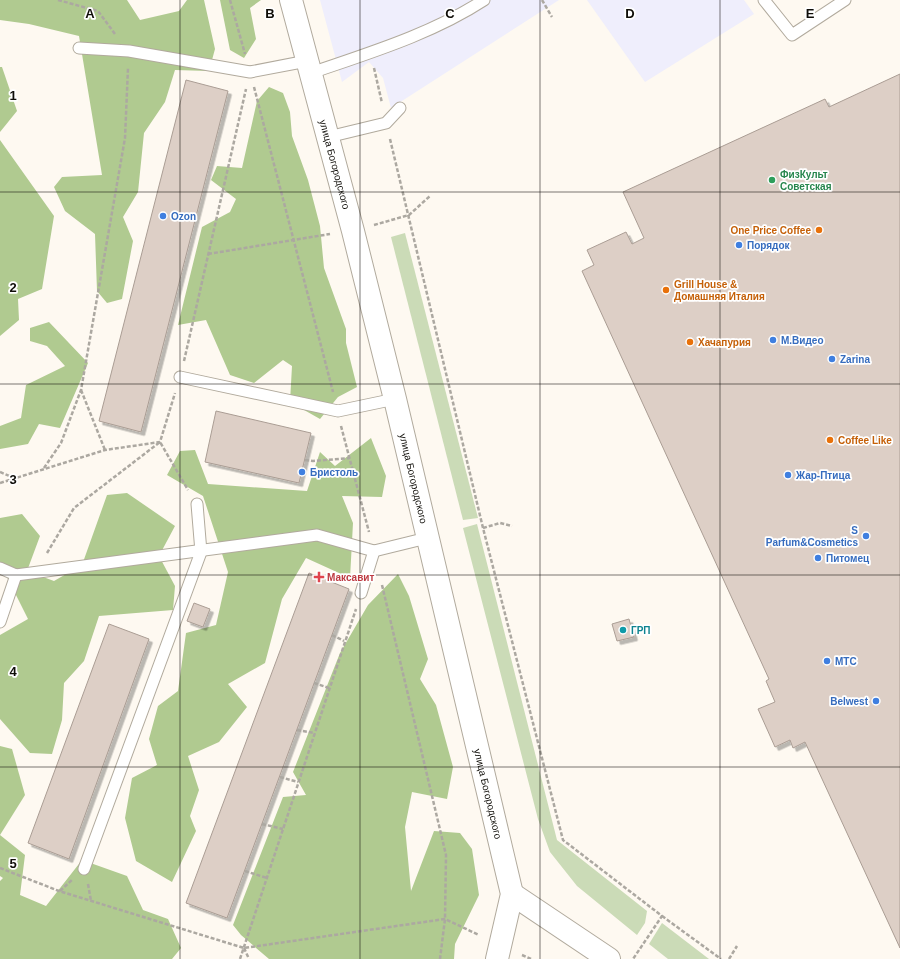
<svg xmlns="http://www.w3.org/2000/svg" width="900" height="959" font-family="Arial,sans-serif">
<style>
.commercial{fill:#efeefc}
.green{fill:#cbdbb7}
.forest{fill:#b0ca90}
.building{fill:#ddcfc6;stroke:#aa9d94;filter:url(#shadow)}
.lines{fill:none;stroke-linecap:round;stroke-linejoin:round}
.service-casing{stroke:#b1aa9d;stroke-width:13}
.minor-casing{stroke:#b1aa9d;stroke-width:24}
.tertiary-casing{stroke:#b1aa9d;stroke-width:24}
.path{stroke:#aca8a1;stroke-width:2.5;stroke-dasharray:4 2;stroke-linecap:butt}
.service{stroke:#fff;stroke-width:11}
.minor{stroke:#fff;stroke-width:22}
.tertiary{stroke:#fff;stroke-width:22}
.grid{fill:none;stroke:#0f0d08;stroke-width:1;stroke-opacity:0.55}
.leisure-dot{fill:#2e9e5b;stroke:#fff;stroke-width:1.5}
.shop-dot{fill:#3f7fe0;stroke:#fff;stroke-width:1.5}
.food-dot{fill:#e8710a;stroke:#fff;stroke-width:1.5}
.health-dot{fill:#e0444e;stroke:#fff;stroke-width:1.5}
.culture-dot{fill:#0f9aa8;stroke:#fff;stroke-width:1.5}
.labels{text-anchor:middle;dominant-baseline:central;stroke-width:3.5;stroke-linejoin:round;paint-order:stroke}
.street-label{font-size:10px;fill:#0f0d08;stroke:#fff}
.leisure-label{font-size:10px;font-weight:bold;fill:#27864d;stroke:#fff;text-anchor:start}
.shop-label{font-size:10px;font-weight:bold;fill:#366cbe;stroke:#fff;text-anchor:start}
.food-label{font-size:10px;font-weight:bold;fill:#c56008;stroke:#fff;text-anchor:start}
.health-label{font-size:10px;font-weight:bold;fill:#be3a42;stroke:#fff;text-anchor:start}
.culture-label{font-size:10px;font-weight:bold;fill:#0d838f;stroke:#fff;text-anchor:start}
.grid-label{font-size:13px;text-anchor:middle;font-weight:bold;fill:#0f0d08;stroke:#fff;stroke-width:3.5;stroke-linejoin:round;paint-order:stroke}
</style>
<defs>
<filter id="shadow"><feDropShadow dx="3.5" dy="3.5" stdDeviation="0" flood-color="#0004"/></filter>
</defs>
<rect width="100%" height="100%" fill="#fef9f1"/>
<g class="commercial">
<path d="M320 0H559L391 108 383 78 369 62 342 82Z"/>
<path d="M587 0H744L754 14 645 82Z"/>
</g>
<g class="green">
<path d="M405 233 478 518 463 520 391 237Z"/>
<path d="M477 524 557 840 647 911 645 923 637 935 577 886 550 852 538 819 463 528Z"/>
<path d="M662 923 709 959H668L649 944Z"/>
</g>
<g class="forest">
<path d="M0 0H127L140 20 179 11 187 0H204L215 49 209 71 175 70 165 102 144 133 138 192 123 217 133 241 122 299 107 303 97 291 95 234 65 211 54 187 62 177 102 175 79 36 29 24 0 20Z"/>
<path d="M220 0H261L250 8 256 39 244 58 230 50Z"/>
<path d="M0 67H2L17 111 0 132Z"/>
<path d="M269 87 283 93 290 112 292 136 308 180 320 226 324 268 346 329V343L357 387 338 397 320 419 290 402 292 366 283 360 254 383 230 375 206 320 178 325 202 227 230 212 236 199 211 180 217 166 242 168 257 101Z"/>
<path d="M0 140 54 216 42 289 18 299 19 320 0 336Z"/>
<path d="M49 322 88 363 60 428 39 424 28 444 0 449V426L21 418 26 385 65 366 47 346 30 341V328Z"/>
<path d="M371 438 386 476 382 497 342 496 353 523 350 578 306 558 282 599 265 663 228 684 247 707 219 742 188 756 199 790 190 816 196 831 172 882 136 861 125 818 132 778 157 765 149 739 158 706 178 691 186 633 216 625 228 572 203 496 167 475 180 451 195 450 208 484 307 491 320 452 335 466Z"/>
<path d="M127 493 175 526 159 556 175 586 173 610 99 616 84 661 64 683 62 720 52 754 30 753 0 719V635L28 619 6 575 0 572V518L22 514 40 536 27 571 54 581 82 565 107 495Z"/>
<path d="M398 574 409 596 428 659 420 679 436 705 453 767 447 799 412 792 405 827 411 891 434 831 460 833 472 849 479 895 455 944 454 959H269L241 935 233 925 283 797 306 795 293 772 340 653 368 605Z"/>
<path d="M0 746 12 749 25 795 0 835Z"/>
<path d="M0 835 25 855 20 895 46 906 82 860 127 876 143 910 168 919 181 948 172 959H0V881L3 878 0 876Z"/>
</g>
<g class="building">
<path d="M900 74V948L805 742 793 748 790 740 775 747 758 709 775 702 766 681 769 679 582 271 594 265 587 250 626 232 632 244 644 238 623 192 825 99 829 107Z"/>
<path d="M186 80 228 91 141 432 99 421Z"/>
<path d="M216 411 311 433 299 483 205 462Z"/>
<path d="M309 573 349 589 227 918 186 903Z"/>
<path d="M194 603 210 609 203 627 187 621Z"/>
<path d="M629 619 634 637 617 641 612 624Z"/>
<path d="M109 624 149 639 69 859 28 843Z"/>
</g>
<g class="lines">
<defs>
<g id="service">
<path d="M764 0 792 35 845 0"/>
<path d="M79 48 129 51 250 72 307 61"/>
<path d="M311 73C369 53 432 34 484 0"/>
<path d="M328 137 386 123 400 108"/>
<path d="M180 377 338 411 395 399"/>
<path d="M0 568 16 575 317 535 374 551 427 538"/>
<path d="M361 593 374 551"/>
<path d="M0 622 16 575"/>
<path d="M84 869 201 552 197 504"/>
</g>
<path id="minor" d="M512 894 609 959"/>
<g id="tertiary">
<path id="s1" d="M291 0 353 231 395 399 512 894 497 959"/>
</g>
</defs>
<use href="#service" class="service-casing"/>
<use href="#minor" class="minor-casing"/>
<use href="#tertiary" class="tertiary-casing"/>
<g class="path">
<path d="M58 0 98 11 115 34"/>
<path d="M230 0 245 54"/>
<path d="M542 0 552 17"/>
<path d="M374 68 382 103"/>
<path d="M254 87 333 392"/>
<path d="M390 139 483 528 563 840 662 916 633 959"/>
<path d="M374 225 409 215 430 196"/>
<path d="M208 254 330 234"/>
<path d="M184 361 246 89"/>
<path d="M81 390 105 450"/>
<path d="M341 426 369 532"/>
<path d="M305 460 313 461 350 458"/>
<path d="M44 468 61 443 81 390 125 138 128 68"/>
<path d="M0 472 12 477"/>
<path d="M0 483 105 450 160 442 175 393"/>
<path d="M483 528 500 523 512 526"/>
<path d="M47 553 74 508 160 442 188 490"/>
<path d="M382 585 446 855 445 919 440 959"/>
<path d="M332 635 344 641"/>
<path d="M314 683 329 688"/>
<path d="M297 730 314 733"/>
<path d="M280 777 298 782"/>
<path d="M262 824 283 829"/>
<path d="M0 868 59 891 244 948 445 919 479 935"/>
<path d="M245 871 267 878"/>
<path d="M88 884 91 901"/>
<path d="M60 891 73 879"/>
<path d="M662 916 721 959"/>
<path d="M244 948 249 959"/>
<path d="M522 955 531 959"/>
<path d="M240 959 356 609"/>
<path d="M729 959 737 946"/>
</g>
<use href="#service" class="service"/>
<use href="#minor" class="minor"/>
<use href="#tertiary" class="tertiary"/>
</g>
<path class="grid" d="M180 0V959M360 0V959M540 0V959M720 0V959M0 192H900M0 384H900M0 575H900M0 767H900"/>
<circle class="leisure-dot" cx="772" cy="180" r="4"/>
<g class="shop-dot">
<circle cx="163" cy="216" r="4"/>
<circle cx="739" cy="245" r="4"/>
<circle cx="773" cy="340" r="4"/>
<circle cx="832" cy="359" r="4"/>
<circle cx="302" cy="472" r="4"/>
<circle cx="788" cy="475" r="4"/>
<circle cx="866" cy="536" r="4"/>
<circle cx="818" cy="558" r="4"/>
<circle cx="827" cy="661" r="4"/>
<circle cx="876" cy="701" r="4"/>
</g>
<g class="food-dot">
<circle cx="819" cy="230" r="4"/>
<circle cx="666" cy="290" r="4"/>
<circle cx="690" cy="342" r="4"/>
<circle cx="830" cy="440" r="4"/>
</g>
<path class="health-dot" d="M317 571h4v4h4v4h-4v4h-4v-4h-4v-4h4z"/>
<circle class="culture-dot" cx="623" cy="630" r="4"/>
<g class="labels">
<g class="street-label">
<text stroke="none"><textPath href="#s1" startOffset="170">улица Богородского</textPath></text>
<text stroke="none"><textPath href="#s1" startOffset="494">улица Богородского</textPath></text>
<text stroke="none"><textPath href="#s1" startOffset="818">улица Богородского</textPath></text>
</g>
<g class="leisure-label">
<text x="780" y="174">ФизКульт<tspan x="780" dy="12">Советская</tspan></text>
</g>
<g class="shop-label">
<text x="171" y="216">Ozon</text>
<text x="747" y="245">Порядок</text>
<text x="781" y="340">М.Видео</text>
<text x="840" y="359">Zarina</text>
<text x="310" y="472">Бристоль</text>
<text x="796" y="475">Жар-Птица</text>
<text x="858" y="530" text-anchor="end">S<tspan x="858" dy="12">Parfum&amp;Cosmetics</tspan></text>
<text x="826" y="558">Питомец</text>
<text x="835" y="661">МТС</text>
<text x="868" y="701" text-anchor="end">Belwest</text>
</g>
<g class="food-label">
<text x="811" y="230" text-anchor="end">One Price Coffee</text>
<text x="674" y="284">Grill House &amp;<tspan x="674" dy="12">Домашняя Италия</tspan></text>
<text x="698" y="342">Хачапурия</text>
<text x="838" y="440">Coffee Like</text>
</g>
<g class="health-label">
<text x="327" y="577">Максавит</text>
</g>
<g class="culture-label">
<text x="631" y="630">ГРП</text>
</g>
</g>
<g class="grid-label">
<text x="90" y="18">A</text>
<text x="270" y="18">B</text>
<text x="450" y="18">C</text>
<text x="630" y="18">D</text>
<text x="810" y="18">E</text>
<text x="13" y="100">1</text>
<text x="13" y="292">2</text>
<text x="13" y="484">3</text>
<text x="13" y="676">4</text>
<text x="13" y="868">5</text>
</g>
</svg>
